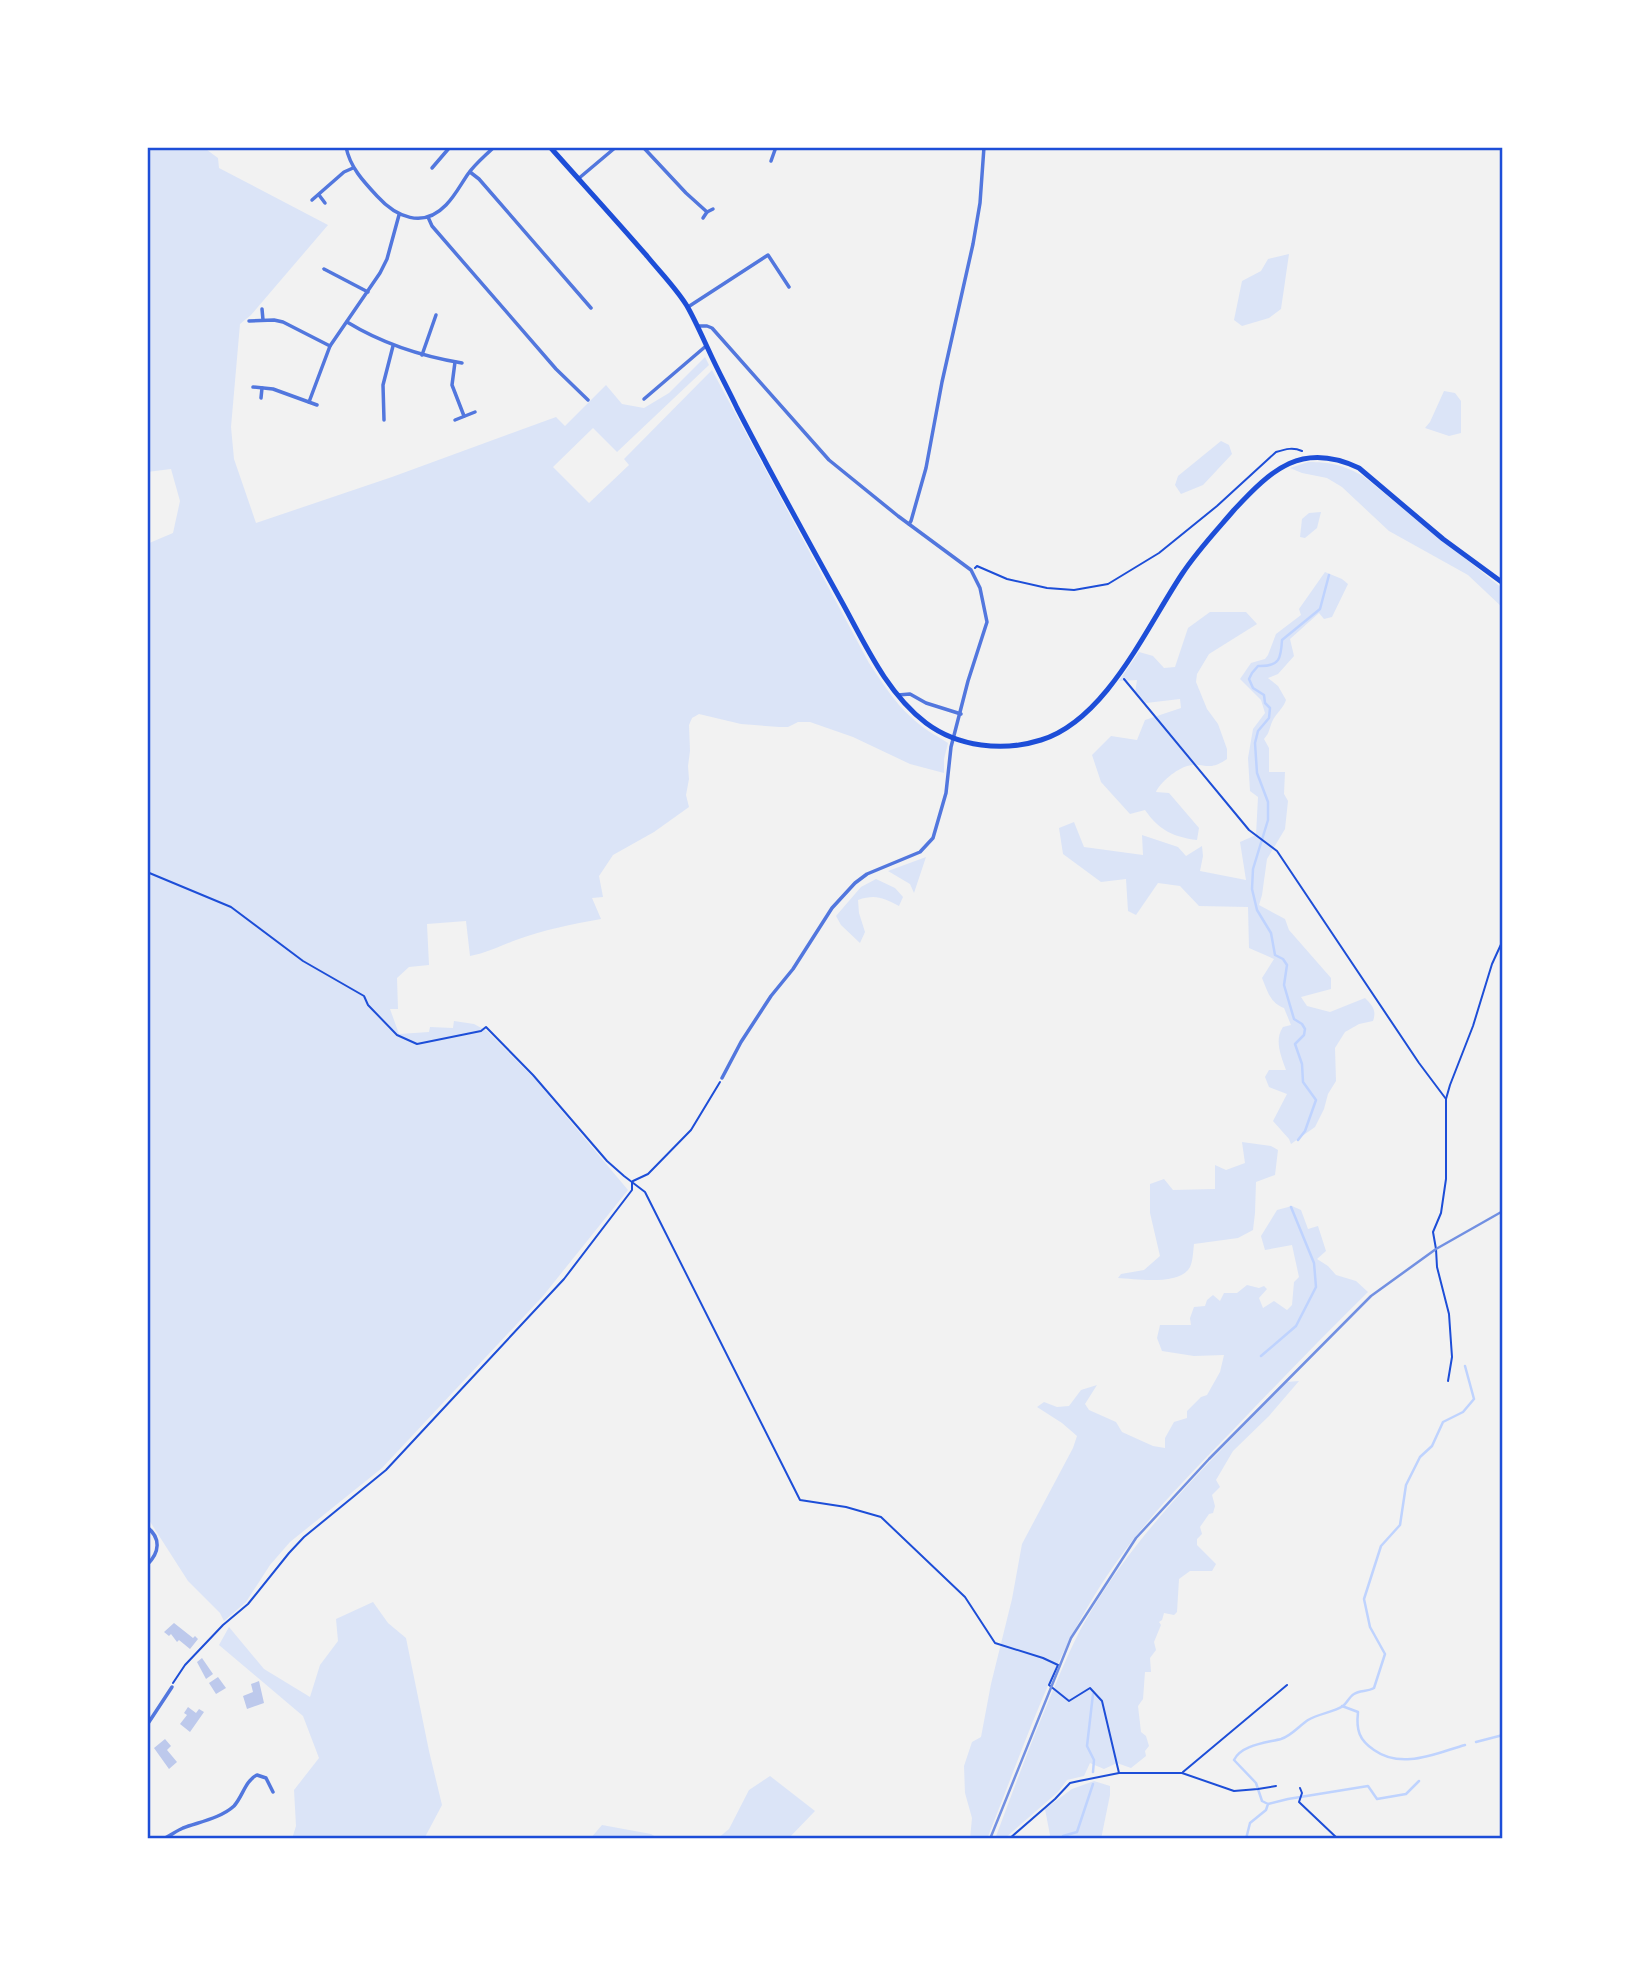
<svg xmlns="http://www.w3.org/2000/svg" width="1650" height="1986" font-family="'Work Sans',sans-serif">
<style>
.green{fill:#dbe4f7}
.lines{fill:none;stroke-linecap:round;stroke-linejoin:round}
.stream{stroke:#bfd3fe;stroke-width:2.5}
.building{fill:#bdc9ec}
.path{stroke:#1d4ed8;stroke-width:2}
.minor{stroke:#5277de;stroke-width:3.5}
.trunk{stroke:#1d4ed8;stroke-width:5}
.rail{stroke:#7290e2;stroke-width:2.5}
.neatline{fill:none;stroke:#1d4ed8;stroke-width:2.5}
</style>
<rect width="100%" height="100%" fill="#f2f2f2"/>
<g class="green">
<path d="M147 147H203L218 158 219 168 328 225 251 315 240 324 231 427 234 459 256 523 392 477 556 417 565 426 606 385 622 404 644 408 669 393 705 357 709 365 617 452 593 428 553 467 589 503 629 465 624 459 712 370 869 663C882 682 894 702 911 717 922 728 935 735 948 743L944 759V773L910 764 853 737 810 722H798L788 727H779L741 724 699 714 692 718 689 725 690 751 688 766 689 779 686 795 689 807 654 832 613 855 599 876 603 897 592 898 601 919C572 924 543 930 516 940 500 946 487 953 470 956L466 921 427 924 429 965 409 967 397 978 398 1009H390L399 1034 429 1032 430 1027 453 1028 454 1021 474 1024 487 1031 534 1078 628 1190 543 1296 382 1468 290 1542 270 1565 246 1602 224 1621 220 1613 188 1581 147 1517V544L173 533 180 501 171 469 147 472Z"/>
<path d="M1289 254 1281 309 1269 318 1242 326 1234 320 1242 281 1261 271 1268 259Z"/>
<path d="M1444 391 1455 393 1461 401V433L1449 436 1425 428 1430 422Z"/>
<path d="M1221 441 1229 445 1232 454 1203 485 1181 494 1175 485 1178 476Z"/>
<path d="M1308 462C1331 462 1343 465 1363 476L1503 589V608L1468 575 1389 531 1342 487 1327 478 1302 473 1290 468Z"/>
<path d="M1321 512 1317 528 1305 538 1300 537 1302 519 1309 513Z"/>
<path d="M1325 572 1342 579 1348 584 1332 617 1324 619 1319 613 1290 639 1294 656 1278 674 1268 678 1278 686 1286 700C1283 709 1276 713 1272 722 1269 729 1270 732 1264 739L1269 748V772H1285L1284 794 1288 801 1285 829 1267 859 1262 895 1259 905 1285 919 1289 930 1331 978V989L1301 997 1307 1006 1330 1012 1365 998C1372 1005 1377 1010 1373 1021L1359 1024 1345 1032 1335 1048 1336 1081 1328 1094 1324 1109 1315 1127 1291 1144 1289 1139 1273 1121 1287 1094 1269 1087 1265 1077 1269 1070H1286C1281 1056 1274 1040 1283 1027L1291 1025 1284 1008C1270 1003 1267 990 1262 978L1274 959 1249 948 1248 907 1199 906 1180 886 1158 883 1136 915 1128 911 1126 879 1101 882 1063 854 1059 828 1074 822 1084 847 1143 855 1142 835 1178 847 1186 856 1202 846 1203 856 1200 871 1246 880 1240 842 1256 835 1258 797 1250 791 1248 758 1253 729 1265 713 1261 700 1240 679 1251 663 1265 659 1268 655 1276 634 1301 615 1299 609Z"/>
<path d="M1210 612H1246L1257 624 1209 654 1197 674 1196 682 1207 709 1218 724 1227 749V759C1207 773 1205 761 1187 766 1177 769 1160 782 1156 792L1169 793 1199 828 1197 840C1173 837 1159 830 1145 810L1130 814 1101 782 1092 755 1111 736 1137 740 1145 720 1181 708 1180 699 1146 703 1135 693 1137 680 1119 681 1139 652 1153 656 1164 668 1175 667 1188 628Z"/>
<path d="M926 857 914 893 910 884 888 871Z"/>
<path d="M876 879 895 888 903 897 899 906C883 898 876 894 858 900L859 913 865 932 860 943 841 925 836 916 861 887Z"/>
<path d="M1242 1142 1271 1146 1278 1150 1275 1175 1256 1182 1255 1213 1253 1230 1238 1238 1194 1244C1193 1252 1193 1261 1190 1267 1180 1286 1136 1279 1118 1278L1121 1274 1144 1270 1160 1256 1150 1213V1184L1164 1179 1173 1190 1215 1189V1165L1226 1170 1245 1163Z"/>
<path d="M1292 1206 1301 1210 1308 1229 1318 1226 1326 1251 1317 1259 1328 1266 1336 1275 1356 1281 1368 1292C1322 1337 1278 1383 1234 1429 1182 1482 1133 1532 1094 1596 1048 1671 1020 1757 987 1839H970L972 1818 965 1793 964 1766 972 1742 981 1737 991 1684 1012 1599 1022 1544 1073 1448 1077 1436 1062 1423 1037 1407 1044 1402 1057 1407 1069 1406 1081 1390 1097 1385 1085 1404 1089 1410 1116 1422 1122 1432 1153 1446 1165 1448V1438L1174 1422 1187 1418V1411L1201 1397 1207 1395 1220 1372 1224 1355 1194 1356 1162 1351 1157 1338 1160 1325H1191L1190 1318 1194 1307 1205 1306 1207 1300 1213 1295 1220 1301 1224 1293H1237L1247 1285 1259 1288 1264 1286 1267 1289 1259 1298 1263 1308 1274 1301 1287 1310 1292 1305 1294 1282 1299 1277 1292 1245 1265 1250 1261 1236 1277 1210Z"/>
<path d="M1299 1381 1269 1416 1233 1451 1216 1480 1220 1487 1212 1495 1215 1506 1213 1513 1209 1514 1200 1527 1202 1534 1197 1539V1545L1216 1564 1212 1571H1190L1179 1579 1177 1612 1174 1615 1164 1613 1162 1620 1159 1622 1161 1625 1154 1642 1156 1650 1150 1658 1151 1672H1145L1143 1699 1138 1706 1141 1732 1146 1736 1149 1746 1145 1751 1146 1756 1131 1768 1117 1763 1104 1769 1090 1763 1084 1776 1067 1780 1058 1792 1004 1839H995C1013 1791 1031 1742 1051 1695 1063 1667 1074 1639 1090 1613 1142 1525 1217 1455 1287 1382Z"/>
<path d="M373 1602 388 1623 406 1638 429 1751 442 1805 424 1839H292L296 1826 294 1790 319 1758 303 1716 219 1645 229 1627 264 1669 310 1697 320 1665 338 1641 336 1619Z"/>
<path d="M770 1776 815 1811 788 1839H717L729 1829 749 1790Z"/>
<path d="M1094 1781 1110 1786V1795L1101 1839H1049L1050 1835 1045 1809 1072 1789Z"/>
<path d="M602 1825 651 1834 659 1839H590Z"/>
</g>
<g class="lines">
<g class="stream">
<path d="M1298 1140 1305 1131 1316 1100 1303 1082 1302 1064 1295 1044 1304 1035 1305 1029 1302 1024 1294 1019 1284 985 1287 965 1283 959 1275 955 1271 933 1257 910 1252 889 1253 869 1268 820V802L1257 773 1255 743 1258 731 1269 718 1270 708 1265 703 1264 695 1253 688 1249 679 1252 673 1258 666C1280 667 1281 658 1282 640L1320 609 1329 575"/>
<path d="M1501 1223H1503"/>
<path d="M1261 1356 1296 1326 1316 1287 1314 1263 1291 1207"/>
<path d="M1342 1706 1358 1712C1356 1730 1359 1740 1374 1750 1402 1770 1436 1753 1465 1745"/>
<path d="M1476 1742 1503 1735"/>
<path d="M1093 1772 1094 1760 1087 1746 1093 1694"/>
<path d="M1268 1804 1288 1799 1368 1786 1377 1799 1406 1794 1419 1781"/>
<path d="M1063 1839V1836L1077 1832 1093 1784"/>
<path d="M1246 1839 1250 1823 1266 1810 1268 1804 1262 1801 1256 1783 1234 1760C1241 1745 1265 1743 1281 1739 1291 1736 1299 1726 1308 1720 1318 1714 1334 1712 1343 1706 1347 1703 1349 1697 1354 1694 1360 1690 1367 1692 1374 1688L1385 1654 1370 1627 1364 1599 1381 1546 1400 1525 1406 1485 1420 1457 1432 1446 1443 1422 1463 1412 1474 1399 1465 1366"/>
</g>
</g>
<g class="building">
<path d="M174 1623 193 1638 195 1636 198 1639 190 1649 179 1640 177 1642 171 1634 169 1636 164 1632Z"/>
<path d="M202 1658 213 1674 206 1679 197 1662Z"/>
<path d="M218 1677 226 1688 216 1694 209 1683Z"/>
<path d="M259 1681 264 1703 247 1709 243 1696 253 1692 251 1684Z"/>
<path d="M188 1707 196 1713 199 1709 204 1712 190 1732 180 1724 187 1715 184 1713Z"/>
<path d="M165 1739 171 1746 167 1750 177 1762 169 1769 154 1748Z"/>
</g>
<g class="lines">
<g class="path">
<path d="M975 568 977 566 1007 579 1047 588 1074 590 1108 584 1159 553 1217 506 1276 452C1286 449 1293 447 1302 451"/>
<path d="M1124 679 1249 830 1277 851 1419 1063 1446 1099"/>
<path d="M147 872 231 907 303 961 364 996 368 1005 397 1035 417 1044 481 1031 486 1027 533 1075 607 1161 624 1176 645 1192 799 1498 800 1500 846 1507 881 1517 965 1597 995 1643 1043 1658 1058 1665 1049 1685 1069 1701 1090 1688 1102 1701 1119 1773"/>
<path d="M633 1181 648 1174 691 1130 720 1082"/>
<path d="M1448 1381 1452 1357 1449 1314 1437 1267 1436 1249 1433 1232 1441 1213 1446 1179V1099L1450 1085 1473 1026 1492 964 1503 940"/>
<path d="M173 1683 185 1665 223 1625 248 1604 289 1553 304 1537 386 1470 564 1279 632 1190V1182"/>
<path d="M1183 1772 1287 1685"/>
<path d="M1300 1788 1302 1793 1299 1802 1338 1839"/>
<path d="M1009 1839 1055 1799 1070 1783 1079 1781 1119 1773H1182L1234 1791 1258 1789 1276 1786"/>
</g>
<g class="minor">
<path d="M346 147C350 167 363 181 377 196 396 217 423 229 446 205 455 196 461 184 468 174 475 164 485 156 494 147"/>
<path d="M643 147 686 193 707 212"/>
<path d="M771 161 776 147"/>
<path d="M432 168 450 147"/>
<path d="M470 172 479 179 591 308"/>
<path d="M578 179 616 147"/>
<path d="M319 195 325 203"/>
<path d="M312 200 344 172 353 168"/>
<path d="M428 217 432 226 556 369 588 400"/>
<path d="M703 218 707 212 713 209"/>
<path d="M324 269 368 292"/>
<path d="M688 307 768 255 789 287"/>
<path d="M262 309 263 320"/>
<path d="M249 321 274 320 283 322 330 346"/>
<path d="M347 322C383 344 420 356 462 363"/>
<path d="M698 326H707L712 328 829 460 898 516 971 570 980 588 987 622 968 681 951 747 946 793 933 838 920 852 867 874 855 883 832 908 793 969 771 996 741 1042 722 1078"/>
<path d="M422 355 436 315"/>
<path d="M455 362 452 385 464 416"/>
<path d="M253 387 273 389 317 405"/>
<path d="M261 398 262 388"/>
<path d="M644 399 706 346"/>
<path d="M309 402 330 346 380 273 387 259 399 215"/>
<path d="M384 420 383 385 393 346"/>
<path d="M455 420 475 412"/>
<path d="M909 524 911 521 926 468 942 382 973 244 980 203 984 147"/>
<path d="M898 695 910 694 926 703 961 714"/>
<path d="M147 1527C161 1538 160 1552 147 1565"/>
<path d="M147 1725 172 1687"/>
<path d="M163 1839C170 1836 176 1831 183 1828 199 1822 221 1818 234 1806 243 1796 245 1781 257 1775L266 1778 273 1792"/>
</g>
<path class="trunk" d="M550 147C582 183 615 219 647 256 660 272 676 288 687 306 695 320 702 336 709 351 718 371 728 389 737 408 771 474 807 539 843 604 866 646 887 693 926 723 958 747 1003 752 1041 740 1106 720 1146 628 1182 574 1197 551 1216 531 1234 510 1272 469 1302 441 1359 468L1443 539 1503 583"/>
<path class="rail" d="M990 1839 1071 1638 1136 1538 1209 1459 1371 1296 1436 1249 1503 1211"/>
</g>
<rect width="1650" height="1986" fill="none" stroke="#ffffff" stroke-width="298"/>
<rect x="149" y="149" width="1352" height="1688" class="neatline"/>
</svg>
